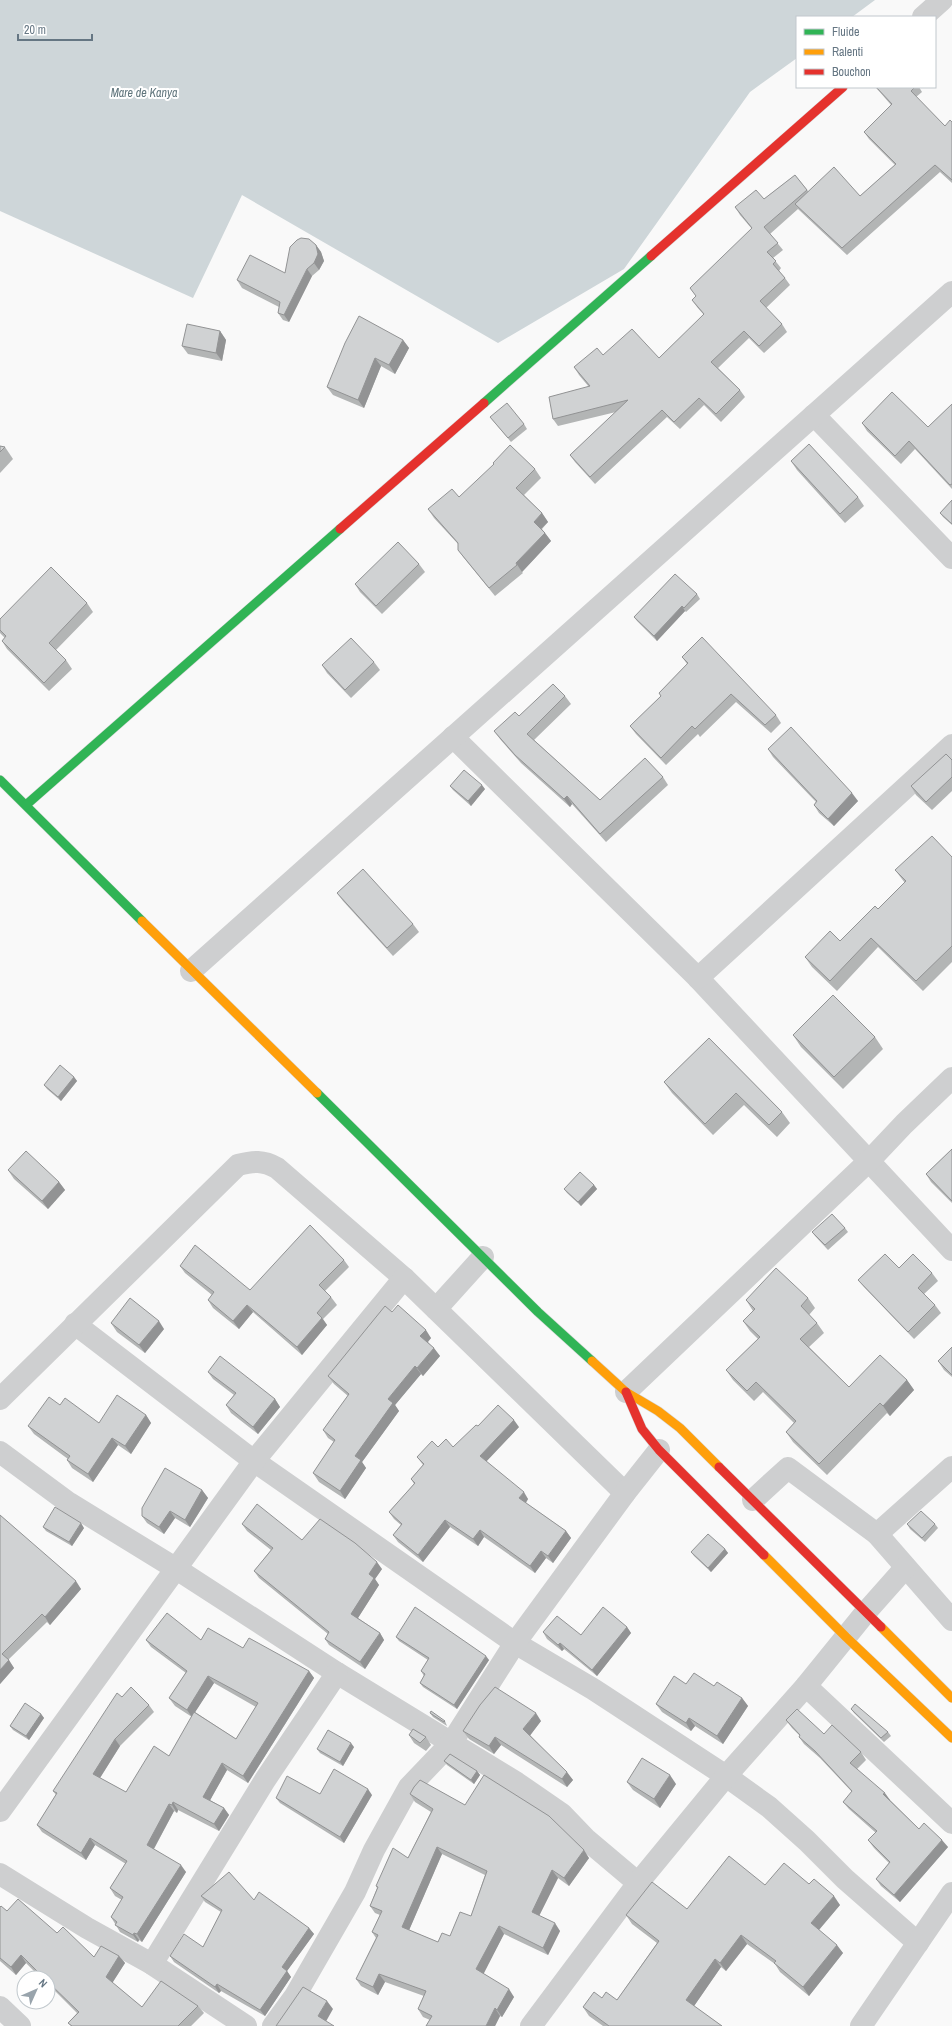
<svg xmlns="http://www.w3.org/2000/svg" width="952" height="2026" font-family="'Archivo Narrow',sans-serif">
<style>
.water{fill:#ced6d9}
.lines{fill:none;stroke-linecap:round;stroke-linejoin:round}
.fast-casing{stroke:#d5d6d7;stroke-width:10}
.slow-casing{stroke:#d5d6d7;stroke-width:10}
.jam-casing{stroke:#d5d6d7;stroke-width:10}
.street{stroke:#cecfd0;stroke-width:22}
.fast{stroke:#30b455;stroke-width:9}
.slow{stroke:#ff9f0a;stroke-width:9}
.jam{stroke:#e5322d;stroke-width:9}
.wall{fill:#b3b5b5;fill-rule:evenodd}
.shaded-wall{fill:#929394}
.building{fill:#d0d2d3;stroke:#929394;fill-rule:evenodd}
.labels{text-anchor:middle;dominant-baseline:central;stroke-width:4;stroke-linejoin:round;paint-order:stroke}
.water-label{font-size:12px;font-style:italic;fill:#60757c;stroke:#fff}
</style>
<rect width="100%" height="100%" fill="#f9f9f9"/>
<path class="water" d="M0 0H875L852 17H797V58L750 92 624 269 498 343 242 195 193 298 0 211Z"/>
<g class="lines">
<defs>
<g id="fast">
<path d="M484 403 651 256"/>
<path d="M0 780 142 921"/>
<path d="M26 805 340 529"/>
<path d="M317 1093 538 1312 592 1361"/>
</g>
<g id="slow">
<path d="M142 921 317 1093"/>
<path d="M592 1361 626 1392 658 1411 680 1428 719 1467"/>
<path d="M764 1555 846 1637 952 1738"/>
<path d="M881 1627 952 1698"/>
</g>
<g id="jam">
<path d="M651 256 843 87"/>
<path d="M340 529 484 403"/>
<path d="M626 1392 642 1429 659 1450 764 1555"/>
<path d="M719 1467 881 1627"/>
</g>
</defs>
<use href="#fast" class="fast-casing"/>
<use href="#slow" class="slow-casing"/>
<use href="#jam" class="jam-casing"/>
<g class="street">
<path d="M923 17 942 0"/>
<path d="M814 415 952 558"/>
<path d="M453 737 698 978 952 1250"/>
<path d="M191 971 952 292"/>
<path d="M698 978 952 745"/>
<path d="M436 1309 483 1257"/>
<path d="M75 1324 254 1461 515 1643 593 1689 726 1776 769 1807 807 1841 845 1879 918 1943"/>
<path d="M626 1392 870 1160 904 1124 952 1078"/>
<path d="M0 1399 238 1165C253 1161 263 1160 277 1168L404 1278"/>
<path d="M0 1452 69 1503 175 1568 337 1673 517 1783 562 1814 587 1840 638 1883"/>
<path d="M753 1500 788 1468 877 1534 952 1620"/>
<path d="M877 1534 952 1467"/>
<path d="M806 1686 952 1823"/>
<path d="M0 1811 254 1461 404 1278 625 1493"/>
<path d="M0 1874 87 1928 152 1964 246 2026"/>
<path d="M152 1964 265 1780 337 1673"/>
<path d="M0 2007 20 2026"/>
<path d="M273 2026 295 1996 355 1892 374 1850 409 1787 452 1742 515 1643 625 1493 659 1450"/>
<path d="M531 2026 638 1883 726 1776 806 1686 866 1612 905 1568"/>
<path d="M861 2026 952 1893"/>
</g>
<use href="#fast" class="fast"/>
<use href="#slow" class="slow"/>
<use href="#jam" class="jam"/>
</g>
<g class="wall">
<path d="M875 87H919L922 92 916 97 945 126 952 122V183L940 172 847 255 798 209 770 234 783 250 773 258 781 268 779 271 785 278 790 285 766 308 782 324 787 332 764 353 749 338 718 368 740 390 745 397 721 422 704 405 680 429 667 417 595 484 575 462 570 455 616 412 558 426 553 419 589 387 579 375 574 367 603 355 659 358 704 315 697 307 692 300 696 296 690 288 752 229 740 215 735 207 764 199 795 175 808 191 860 196 895 165 869 139 864 132 891 105 879 91Z"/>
<path d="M316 245 321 252 324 261 319 270 312 276 289 322 283 320 278 313 279 307 242 288 237 280 285 273Z"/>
<path d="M220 331 226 340 222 361 188 354 182 346Z"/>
<path d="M403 340 409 348 395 374 381 366 364 408 333 395 327 387Z"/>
<path d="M952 404V489L915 449 901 464 867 431 862 423 928 427Z"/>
<path d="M490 417 524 424 527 429 511 442Z"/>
<path d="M0 446 5 447 13 459 0 473Z"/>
<path d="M791 461 858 497 864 506 845 523 797 470Z"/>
<path d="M535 469 541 478 524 495 542 513 548 522 542 529 551 541 522 572 523 573 495 596 464 558 458 550V544L434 518 428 509 459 497Z"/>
<path d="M952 500V525L943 517 940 513Z"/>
<path d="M419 564 425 572 382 614 360 592 355 584Z"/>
<path d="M697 594 700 599 686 612 685 611 657 641 637 621 634 617Z"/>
<path d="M87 603 93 612 56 650 66 660 72 669 49 691 7 649 2 641 5 638 0 633V619Z"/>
<path d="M682 657 776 715 781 723 771 733 736 702 700 737 698 734 666 765 636 734 630 726 661 696 659 693 687 664Z"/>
<path d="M374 662 380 670 351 698 327 673 322 665Z"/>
<path d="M565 696 571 704 534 740 600 800 663 777 668 785 606 842 572 804 570 807 521 763 500 739 494 731 519 716Z"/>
<path d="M768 749 858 801 834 826 819 813 814 805 816 802 773 757Z"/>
<path d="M952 760V791L932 810 916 795 911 786Z"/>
<path d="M450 786 485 789 471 806 453 790Z"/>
<path d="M952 857V962L923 991 878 947 837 991 812 967 805 957 840 941 878 909 905 883 895 870Z"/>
<path d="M337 893 413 924 419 932 393 956 343 901Z"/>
<path d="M793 1035 875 1037 883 1049 843 1089 801 1047Z"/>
<path d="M709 1038 782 1112 790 1123 777 1137 744 1105 713 1135 672 1093 664 1082Z"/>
<path d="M74 1077 77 1081 61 1101 47 1089 44 1085Z"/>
<path d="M952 1149V1203L931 1182 926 1174Z"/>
<path d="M8 1170 59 1182 65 1190 48 1209 14 1179Z"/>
<path d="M594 1185 597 1189 581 1206 567 1193 564 1189Z"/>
<path d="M845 1228 848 1232 828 1250 815 1236 812 1232Z"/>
<path d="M344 1260 349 1267 325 1291 331 1297 337 1305 323 1319 327 1325 302 1355 253 1312 239 1329 213 1308 208 1300 212 1295 185 1273 180 1266 250 1290Z"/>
<path d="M932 1273 938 1281 924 1294 935 1305 941 1313 914 1339 864 1287 858 1280Z"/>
<path d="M808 1298 815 1308 809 1315 817 1323 824 1333 809 1347 849 1387 907 1380 914 1390 890 1416 887 1413 827 1475 793 1442 786 1432 794 1423 763 1392 754 1401 733 1380 726 1370 758 1339 750 1331 743 1321 753 1311 746 1300Z"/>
<path d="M392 1312 431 1338 428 1342 440 1356 423 1376 421 1374 395 1405 399 1411 362 1462 366 1468 345 1499 319 1482 313 1473 334 1442 328 1438 323 1430 348 1396 334 1384 328 1376Z"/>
<path d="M111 1323 164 1329 145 1353 117 1332Z"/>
<path d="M952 1347V1377L944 1370 938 1361Z"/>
<path d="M208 1372 275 1399 280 1407 258 1434 231 1413 226 1405 234 1395 213 1379Z"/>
<path d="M60 1405 99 1423 146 1415 151 1423 131 1454 118 1445 93 1482 72 1468 67 1460 68 1459 34 1434 28 1426Z"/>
<path d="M478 1426 519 1427 486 1461 528 1499 526 1503 566 1531 571 1538 553 1563 546 1558 535 1573 484 1537 478 1546 450 1527 423 1562 398 1542 393 1535 401 1525 394 1519 389 1512 414 1484 411 1479 423 1465 417 1457 438 1447H453Z"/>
<path d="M202 1490 208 1498 190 1527 175 1518 164 1534 147 1523 142 1516Z"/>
<path d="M0 1515 81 1589 50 1625 47 1622 8 1660 14 1668 0 1684Z"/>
<path d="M242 1524 302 1540 382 1569 375 1579 379 1585 358 1618 380 1633 384 1640 365 1669 329 1645 325 1639 328 1634 259 1578 254 1571 271 1550 247 1531Z"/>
<path d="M907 1524H935L938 1528 925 1542 910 1529Z"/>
<path d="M43 1527 84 1528 72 1546 46 1531Z"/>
<path d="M725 1549 728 1553 711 1572 694 1556 691 1552Z"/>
<path d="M627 1627 631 1633 597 1676 564 1649 562 1651 547 1639 543 1632 581 1635Z"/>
<path d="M396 1637 489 1660 457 1709 423 1687 420 1683 424 1676 421 1671 428 1660 399 1641Z"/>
<path d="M146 1640H201L243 1648 309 1671 314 1678 248 1783 227 1770 210 1800 224 1808 229 1815 219 1831 178 1810 177 1813 174 1811 154 1849 186 1872 142 1942 139 1940 138 1942 120 1932 111 1917 122 1900 115 1896 110 1888 126 1864 95 1845 86 1860 42 1832 37 1825 56 1795 53 1791 122 1697 149 1705 154 1712 120 1746 100 1778 126 1792 169 1756 192 1717 175 1706 169 1698 186 1673 151 1647ZM214 1683 256 1707 236 1739 195 1712Z"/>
<path d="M686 1684 714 1686 742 1698 748 1706 723 1744 695 1726 691 1731 662 1712 656 1704Z"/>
<path d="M851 1709 888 1732 891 1736 884 1742 854 1713Z"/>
<path d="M430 1713 445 1721 447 1726 433 1717Z"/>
<path d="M41 1714 44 1718 29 1740 13 1730 10 1726Z"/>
<path d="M786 1720 824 1734 861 1752 866 1760 857 1769 890 1800 919 1829 948 1847 900 1902 881 1886 876 1879 889 1863 874 1848 868 1840 876 1833 849 1809 843 1802 852 1792 820 1758 804 1744 799 1737 800 1736 792 1728Z"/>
<path d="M541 1721 530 1735 573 1780 567 1787 501 1745 494 1754 469 1739 463 1731Z"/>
<path d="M409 1735 426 1737 431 1745 426 1751 414 1743Z"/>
<path d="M354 1747 343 1766 320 1753 317 1749Z"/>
<path d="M444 1761 477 1771 480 1775 474 1784 447 1765Z"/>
<path d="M627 1782 676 1784 660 1808 633 1790Z"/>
<path d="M320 1794 372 1795 344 1843 280 1803 276 1798Z"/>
<path d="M410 1794 465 1805 589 1858 569 1886 558 1878 539 1916 560 1931 548 1955 504 1934 483 1973 514 1997 502 2017 500 2016 495 2026H426L430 2020 423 2017 418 2009 424 1996 385 1982 378 1995 361 1986 356 1979 376 1938 372 1932 380 1915 375 1913 370 1906 377 1888 376 1886 408 1858 431 1812 415 1802ZM442 1854 485 1875 471 1916 450 1936 438 1942 409 1930Z"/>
<path d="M809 1884 840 1905 819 1930 843 1953 809 1996 780 1972 775 1964 747 1944 726 1971 721 1967 694 2006 722 2026H603L589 2016 583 2007 617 2000 657 1943 632 1924 626 1915 687 1909 765 1885Z"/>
<path d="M201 1896 254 1900 309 1928 314 1934 287 1971 291 1977 265 2016 221 1991 219 1993 174 1962 170 1956 203 1947 221 1912 205 1902Z"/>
<path d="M0 1907 7 1911 57 1933 94 1957 119 1956 125 1963 112 1983 142 2007 198 2006 204 2013 191 2026H71L68 2023 77 2013 48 1984V1978H41L26 1963 16 1975 0 1961Z"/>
</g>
<g class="shaded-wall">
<path d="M316 245 321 252 324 261 319 270 314 263Z"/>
<path d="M307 269 312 276 289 322 284 315Z"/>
<path d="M220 331 226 340 222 361 216 353Z"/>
<path d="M403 340 409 348 395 374 389 365Z"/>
<path d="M375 358 381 366 364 408 358 400Z"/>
<path d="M542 513 548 522 540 530 534 522Z"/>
<path d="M545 533 551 541 522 572 516 563Z"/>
<path d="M682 606 685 611 657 641 654 636Z"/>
<path d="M482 785 485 789 471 806 468 801Z"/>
<path d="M852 793 858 801 834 826 828 819Z"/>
<path d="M567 796 572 804 570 807 564 799Z"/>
<path d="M74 1077 77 1081 61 1101 58 1097Z"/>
<path d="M59 1182 65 1190 48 1209 42 1201Z"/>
<path d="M594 1185 597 1189 581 1206 578 1202Z"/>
<path d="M247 1305 253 1312 239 1329 233 1321Z"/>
<path d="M322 1318 327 1325 302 1355 297 1347Z"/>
<path d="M159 1321 164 1329 145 1353 139 1345Z"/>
<path d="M426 1330 431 1338 426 1344 420 1336Z"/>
<path d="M434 1348 440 1356 423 1376 417 1368Z"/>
<path d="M415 1366 421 1374 395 1405 399 1411 362 1462 366 1468 345 1499 340 1491 355 1456 388 1399Z"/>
<path d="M907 1380 914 1390 890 1416 883 1406Z"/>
<path d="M275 1399 280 1407 258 1434 253 1427Z"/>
<path d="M146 1415 151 1423 131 1454 125 1446Z"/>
<path d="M514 1420 519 1427 485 1463 480 1456Z"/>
<path d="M112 1438 118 1445 93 1482 88 1474Z"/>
<path d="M202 1490 208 1498 190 1527 185 1520Z"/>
<path d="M524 1492 528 1499 524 1505 519 1498Z"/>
<path d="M170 1511 175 1518 164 1534 159 1527Z"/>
<path d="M445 1520 450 1527 423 1562 418 1555Z"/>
<path d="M81 1523 84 1528 72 1546 69 1542Z"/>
<path d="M480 1530 484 1537 478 1546 473 1539Z"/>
<path d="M566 1531 571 1538 553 1563 548 1556Z"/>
<path d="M725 1549 728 1553 711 1572 708 1568Z"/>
<path d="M541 1551 546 1558 535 1573 530 1566Z"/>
<path d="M377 1562 382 1569 375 1579 379 1585 356 1621 351 1614 369 1574Z"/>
<path d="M76 1581 81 1589 50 1625 45 1617Z"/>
<path d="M627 1627 631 1633 597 1676 592 1670Z"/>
<path d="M380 1633 384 1640 365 1669 360 1662Z"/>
<path d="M560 1643 564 1649 562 1651 558 1645Z"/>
<path d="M486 1656 489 1660 457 1709 454 1705Z"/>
<path d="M9 1660 14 1668 0 1684V1670Z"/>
<path d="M309 1671 314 1678 248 1783 243 1776Z"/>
<path d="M208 1676 214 1683 192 1717 187 1710Z"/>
<path d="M742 1698 748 1706 723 1744 717 1736Z"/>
<path d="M536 1713 541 1721 529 1737 523 1729Z"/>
<path d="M41 1714 44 1718 29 1740 26 1736Z"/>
<path d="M689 1718 695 1726 691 1731 686 1723Z"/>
<path d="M495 1737 501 1745 494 1754 489 1746Z"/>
<path d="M115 1739 120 1746 98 1781 93 1774Z"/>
<path d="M351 1743 354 1747 343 1766 340 1762Z"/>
<path d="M222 1763 227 1770 208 1804 203 1797Z"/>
<path d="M477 1771 480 1775 474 1784 471 1780Z"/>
<path d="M567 1772 573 1780 567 1787 562 1779Z"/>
<path d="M670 1775 676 1784 660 1808 654 1799Z"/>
<path d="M368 1789 372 1795 344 1843 340 1837Z"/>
<path d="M885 1793 890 1800 889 1802 883 1794Z"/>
<path d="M173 1802 178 1810 177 1813 172 1805Z"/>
<path d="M169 1804 174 1811 152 1852 147 1845Z"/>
<path d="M224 1808 229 1815 219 1831 214 1824Z"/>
<path d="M90 1838 95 1845 86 1860 81 1853Z"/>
<path d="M942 1840 948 1847 900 1902 894 1895Z"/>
<path d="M437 1847 442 1854 407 1935 402 1927Z"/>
<path d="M584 1850 589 1858 569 1886 564 1878Z"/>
<path d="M181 1865 186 1872 142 1942 137 1934Z"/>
<path d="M552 1870 558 1878 537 1920 532 1912Z"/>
<path d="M834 1896 840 1905 817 1932 811 1923Z"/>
<path d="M555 1923 560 1931 548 1955 543 1948Z"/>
<path d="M499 1926 504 1934 482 1977 476 1969Z"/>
<path d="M309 1928 314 1934 287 1971 291 1977 265 2016 260 2010 282 1967Z"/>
<path d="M134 1933 139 1940 138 1942 133 1935Z"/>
<path d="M741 1935 747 1944 726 1971 720 1963Z"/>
<path d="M837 1945 843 1953 809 1996 803 1987Z"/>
<path d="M21 1955 26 1963 16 1975 11 1967Z"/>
<path d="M119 1956 125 1963 111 1985 106 1977Z"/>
<path d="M715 1959 721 1967 692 2009 686 2000Z"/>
<path d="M379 1974 385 1982 378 1995 373 1987Z"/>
<path d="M217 1984 221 1991 219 1993 215 1987Z"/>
<path d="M509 1989 514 1997 502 2017 497 2010Z"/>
<path d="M327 2001 333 2009 324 2025 318 2016Z"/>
<path d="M495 2008 500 2016 495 2026H486Z"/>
</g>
<g class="building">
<path d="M876 87H915L911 91 945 126 950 120 952 122V180L935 165 842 248 795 204 834 167 860 196 896 164 864 132 892 104Z"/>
<path d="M795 175 807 190 764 227 778 243 767 252 776 261 773 264 785 278 760 301 782 324 759 346 744 331 711 362 740 390 716 414 699 398 674 422 662 410 590 477 570 455 628 400 553 419 549 397 590 386 574 367 597 348 603 355 632 329 659 358 704 314 692 300 696 296 690 288 752 228 735 207 756 190 764 199Z"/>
<path d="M301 238 309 239 316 245 318 254 314 263 307 269 284 315 278 313 280 302 237 280 250 255 285 273 290 247 297 240Z"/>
<path d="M359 316 403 340 389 365 375 358 358 400 327 387 345 343Z"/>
<path d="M187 324 220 331 216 353 182 346Z"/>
<path d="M892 392 928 427 952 404V484L950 485 909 441 895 456 862 423Z"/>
<path d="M507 403 524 424 508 438 490 417Z"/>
<path d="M809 444 858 497 840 514 791 461Z"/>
<path d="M510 445 535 469 516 488 542 513 534 522 545 533 516 563 517 565 489 588 458 550V543L428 509 452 489 459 497 494 464 493 463Z"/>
<path d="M0 446 5 447 0 452Z"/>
<path d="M952 500V524L940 513Z"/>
<path d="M398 542 419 564 376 606 355 584Z"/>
<path d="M51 567 87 603 49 643 66 660 44 683 2 641 6 636 0 630V619Z"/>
<path d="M675 574 697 594 684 608 682 606 654 636 634 617Z"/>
<path d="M702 637 776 715 765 725 731 694 695 729 692 726 661 758 630 726 661 696 659 693 688 663 682 657Z"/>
<path d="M351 638 374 662 345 690 322 665Z"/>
<path d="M553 684 565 696 527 734 600 800 645 758 663 777 600 834 567 796 564 799 515 755 494 731 515 712 519 716Z"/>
<path d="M791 727 852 793 828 819 814 805 817 801 768 749Z"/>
<path d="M946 754 952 760V777L926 802 911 786Z"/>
<path d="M464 770 482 785 468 801 450 786Z"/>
<path d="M932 836 952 857V946L916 981 871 938 830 981 805 957 830 931 840 941 875 906 878 909 906 881 895 870Z"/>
<path d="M363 869 413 924 387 948 337 893Z"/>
<path d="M833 995 875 1037 834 1077 793 1035Z"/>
<path d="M709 1038 782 1112 769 1125 736 1093 705 1124 664 1082Z"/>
<path d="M60 1065 74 1077 58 1097 44 1085Z"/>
<path d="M952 1149V1201L926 1174Z"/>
<path d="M26 1151 59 1182 42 1201 8 1170Z"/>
<path d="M580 1172 594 1185 578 1202 564 1189Z"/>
<path d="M832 1214 845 1228 825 1245 812 1232Z"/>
<path d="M310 1225 344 1260 319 1285 331 1297 317 1313 322 1318 297 1347 247 1305 233 1321 208 1300 214 1292 180 1266 195 1245 250 1290Z"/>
<path d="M885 1254 899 1268 913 1254 932 1273 918 1288 935 1305 908 1332 858 1280Z"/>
<path d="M776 1268 808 1298 801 1306 817 1323 800 1339 849 1387 880 1355 907 1380 883 1406 880 1403 819 1464 786 1432 796 1421 756 1382 747 1391 726 1370 760 1337 743 1321 755 1309 746 1300Z"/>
<path d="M130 1298 159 1321 139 1345 111 1323Z"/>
<path d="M398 1305 426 1330 420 1336 434 1348 417 1368 415 1366 388 1399 393 1403 355 1456 361 1460 340 1491 313 1473 335 1440 323 1430 349 1394 328 1376 385 1306 392 1312Z"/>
<path d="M952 1347V1375L938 1361Z"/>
<path d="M220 1356 275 1399 253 1427 226 1405 236 1393 208 1372Z"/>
<path d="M117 1395 146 1415 125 1446 112 1438 88 1474 67 1460 70 1456 28 1426 49 1397 60 1405 65 1398 99 1423Z"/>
<path d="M498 1405 514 1420 480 1456 524 1492 519 1498 566 1531 548 1556 541 1551 530 1566 480 1530 473 1539 445 1520 418 1555 393 1535 402 1524 389 1512 415 1483 411 1479 424 1464 417 1457 432 1441 438 1447 446 1439 453 1447 476 1425 478 1426Z"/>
<path d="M165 1468 202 1490 185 1520 170 1511 159 1527 142 1516V1508Z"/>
<path d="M257 1504 302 1540 320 1519 355 1543 377 1562 369 1574 374 1578 351 1614 380 1633 360 1662 325 1639 329 1632 254 1571 273 1548 242 1524Z"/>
<path d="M55 1507 81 1523 69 1542 43 1527Z"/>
<path d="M921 1511 935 1524 922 1538 907 1524Z"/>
<path d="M0 1515 76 1581 45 1617 42 1614 2 1654 9 1660 0 1670Z"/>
<path d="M708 1534 725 1549 708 1568 691 1552Z"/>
<path d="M415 1607 486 1656 454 1705 420 1683 425 1674 421 1671 429 1658 396 1637Z"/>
<path d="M603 1607 627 1627 592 1670 560 1643 558 1645 543 1632 557 1616 581 1635Z"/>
<path d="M167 1613 201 1640 208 1628 243 1648 249 1638 309 1671 243 1776 222 1763 203 1797 224 1808 214 1824 173 1802 172 1805 169 1804 147 1845 181 1865 137 1934 134 1933 133 1935 115 1925 117 1922 111 1917 123 1897 110 1888 127 1861 90 1838 81 1853 37 1825 57 1793 53 1791 117 1693 122 1697 131 1687 149 1705 115 1739 93 1774 126 1792 154 1746 169 1756 194 1712 236 1739 258 1703 208 1676 187 1710 169 1698 187 1671 146 1640Z"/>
<path d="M694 1673 714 1686 717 1682 742 1698 717 1736 689 1718 686 1723 656 1704 674 1676 686 1684Z"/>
<path d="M495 1687 536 1713 523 1729 567 1772 562 1779 495 1737 489 1746 463 1731 480 1705Z"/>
<path d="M25 1703 41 1714 26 1736 10 1726Z"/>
<path d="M855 1704 888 1732 881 1738 851 1709Z"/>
<path d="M797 1709 824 1734 832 1725 861 1752 850 1763 885 1793 883 1794 919 1829 924 1823 942 1840 894 1895 876 1879 890 1862 868 1840 877 1831 843 1802 852 1791 815 1751 799 1737 800 1735 786 1720Z"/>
<path d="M431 1711 445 1721 444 1722 430 1713Z"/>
<path d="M413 1729 426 1737 420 1743 409 1735Z"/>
<path d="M328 1730 351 1743 340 1762 317 1749Z"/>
<path d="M450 1754 477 1771 471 1780 444 1761Z"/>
<path d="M642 1758 670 1775 654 1799 627 1782Z"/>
<path d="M334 1769 368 1789 340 1837 276 1798 287 1776 320 1794Z"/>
<path d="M484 1775 549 1816 584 1850 564 1878 552 1870 532 1912 555 1923 543 1948 499 1926 476 1969 509 1989 497 2010 495 2008 486 2026H426L432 2016 418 2009 426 1991 379 1974 373 1987 356 1979 378 1935 372 1932 382 1911 370 1906 378 1887 376 1886 393 1848 408 1858 433 1809 410 1794 414 1787 420 1780 465 1805ZM437 1847 487 1871 471 1916 460 1912 450 1936 442 1933 438 1942 402 1927Z"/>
<path d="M729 1856 765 1885 784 1863 809 1884 814 1879 834 1896 811 1923 837 1945 803 1987 774 1963 776 1961 741 1935 720 1963 715 1959 686 2000 722 2026H609L583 2007 594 1992 602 1998 606 1992 617 2000 659 1941 626 1915 652 1882 687 1909Z"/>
<path d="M229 1872 254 1900 259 1892 309 1928 282 1967 287 1971 260 2010 217 1984 215 1987 170 1956 184 1934 203 1947 222 1910 201 1896Z"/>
<path d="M18 1899 57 1933 63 1927 94 1957 101 1946 119 1956 106 1977 142 2007 161 1981 198 2006 178 2026H72L68 2023 79 2012 48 1982V1978H44L21 1955 11 1967 0 1958V1907L1 1906 7 1911Z"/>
<path d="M303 1987 327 2001 318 2016 334 2026H276Z"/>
</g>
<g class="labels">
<g class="water-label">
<text x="144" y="93">Mare de Kanya</text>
</g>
</g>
<rect x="796" y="16" width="140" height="72" fill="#ffffff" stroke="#c1c8cd"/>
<rect x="804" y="29" width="20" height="6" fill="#30b455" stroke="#c1c8cd"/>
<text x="832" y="36" font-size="12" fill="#657683">Fluide</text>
<rect x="804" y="49" width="20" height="6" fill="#ff9f0a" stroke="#c1c8cd"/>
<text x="832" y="56" font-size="12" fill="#657683">Ralenti</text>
<rect x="804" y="69" width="20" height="6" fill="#e5322d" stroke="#c1c8cd"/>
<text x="832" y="76" font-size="12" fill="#657683">Bouchon</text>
<g transform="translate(36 1990) rotate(45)"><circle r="19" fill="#ffffff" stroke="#c1c8cd"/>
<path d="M0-3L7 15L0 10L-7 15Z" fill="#99a4ac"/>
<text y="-6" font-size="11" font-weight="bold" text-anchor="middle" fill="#657683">N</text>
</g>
<path d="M18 34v6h74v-6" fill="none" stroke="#657683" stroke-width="2"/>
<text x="24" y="34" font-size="12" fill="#657683" stroke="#ffffff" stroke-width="3" paint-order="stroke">20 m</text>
</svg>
